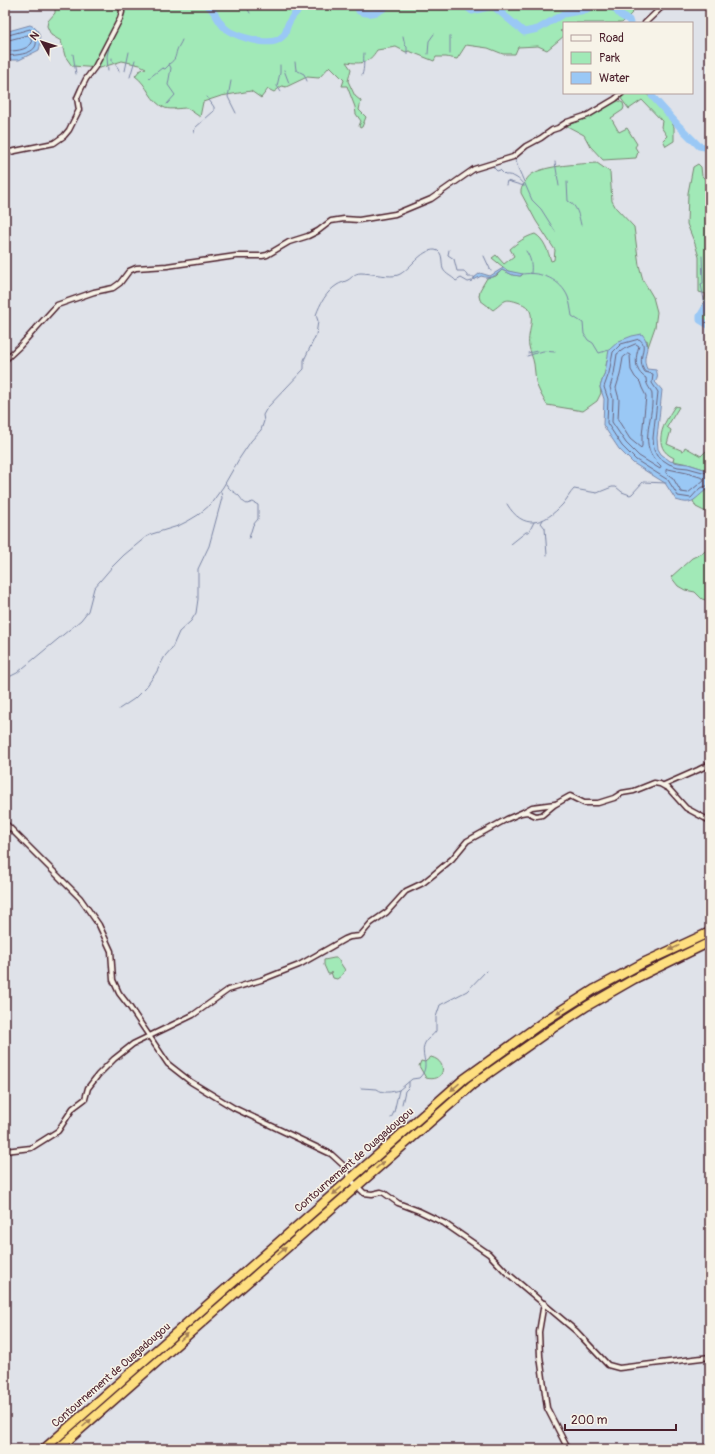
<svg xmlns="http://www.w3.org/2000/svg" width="715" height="1454" font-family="Pangolin,sans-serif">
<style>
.green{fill:#a1e9b7;stroke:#768471}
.water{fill:#9ac8f5;stroke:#7a84a4}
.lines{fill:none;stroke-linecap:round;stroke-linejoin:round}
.shore{stroke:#6a637c;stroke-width:1}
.stream{stroke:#7a84a4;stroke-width:1}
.river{stroke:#9ac8f5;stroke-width:7}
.street-casing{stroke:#4a1f2b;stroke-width:7}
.highway-casing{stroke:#4a1f2b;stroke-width:11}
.street{stroke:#f7f3e8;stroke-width:4}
.highway{stroke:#fedf80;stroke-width:8}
.oneway{fill:#a47f56}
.labels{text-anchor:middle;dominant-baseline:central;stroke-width:3;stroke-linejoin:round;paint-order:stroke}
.street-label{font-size:11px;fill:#4a1f2b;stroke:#f7f3e8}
</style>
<rect width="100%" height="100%" fill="#dfe2e9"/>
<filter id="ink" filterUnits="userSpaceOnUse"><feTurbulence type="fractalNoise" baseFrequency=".025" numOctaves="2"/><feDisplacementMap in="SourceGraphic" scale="8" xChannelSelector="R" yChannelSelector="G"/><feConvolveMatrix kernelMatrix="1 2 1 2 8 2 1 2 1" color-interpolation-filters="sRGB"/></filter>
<g filter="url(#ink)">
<g class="green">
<path d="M55 5H632L634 11 622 23H564V30L560 31 564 33V36L547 50 538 46 518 47 515 54H503L488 48 466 45 457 59 446 57H436L434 61 409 51 406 52 396 47 377 50C368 64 362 64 346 62L351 69 348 81 355 96 361 101 359 110 366 117 362 127 360 128 359 126 361 121 356 114 355 107 347 86H342L344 80 330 66 319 78 307 77 286 87 282 86 274 92 268 89 261 98 251 91 221 96 203 102 200 117 187 108C181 108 171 110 165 108 150 102 148 85 135 76L139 71 146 68 140 65 122 61 100 68 72 66 65 56 61 41 51 35 47 26 48 21 55 13Z"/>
<path d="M622 93H646L670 119 674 127V141L666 146 663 140 667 136 661 127 662 121 642 100 629 109 619 96Z"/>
<path d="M615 99 623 103 624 107 623 110 611 118 619 132 627 128 637 144 635 147 638 152 636 158 603 160 590 146 584 135 565 125 582 117Z"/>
<path d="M597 163 610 172 612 201 616 208 634 227 639 265 643 280 653 297 657 312 655 327 648 347 647 340 607 360 605 372 600 387 601 393 597 401 583 411 547 405C543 398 538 390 536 382 535 376 535 370 534 364 533 358 530 352 529 346 526 332 541 310 520 303 503 297 506 301 493 310L480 300 479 296 480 290 487 278 496 276 502 270 513 275 521 276 522 275 508 271 492 258 496 255 504 264 514 256 510 249C518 242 525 237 535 234 544 239 548 251 551 261L554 260 555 250 536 221 521 193V189C524 184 527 177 532 174 546 165 580 164 597 163Z"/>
<path d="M698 164 701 167 702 176 705 179 710 175V325L703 320 701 312 706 294 699 292V257L695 244 687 224 688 193 693 167Z"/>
<path d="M675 406 679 407 667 427 671 430 667 444 683 451 685 447 701 456 707 450 710 453V471L688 464 673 461 674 458C650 447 664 422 675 406Z"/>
<path d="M710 488V514L696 507 693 501 703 491Z"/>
<path d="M710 546V598L706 600 702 599 695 592 685 590 678 586 671 577 692 558 703 553Z"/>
<path d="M334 958H337L345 970 341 976 337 979 333 978 331 972 330 974H328L324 965V960Z"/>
<path d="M431 1057C448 1061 446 1083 426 1078L419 1066 421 1061 425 1062Z"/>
</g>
<g class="water">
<path d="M30 25C40 28 42 41 39 50L19 60H5V32Z"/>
<path d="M503 268 508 271 523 274 520 276 513 275 502 270C494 277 491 279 481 276L474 280V278L480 273 490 276Z"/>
<path d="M642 334C654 349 640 353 647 369L656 370C658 374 658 379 655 382L662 390 657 438 658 449 661 454 670 461 679 463 688 464 710 471V488C702 491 695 502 689 502 685 503 680 501 676 500L665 483 633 463 619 449 603 425 604 399 600 387 605 372 609 350 619 341 632 336Z"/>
</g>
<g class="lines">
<g class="shore">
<path d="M5 36 30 29C34 32 35 35 36 40 39 55 15 55 5 56"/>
<path d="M5 41 28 35 30 36 32 43C25 51 15 51 5 51"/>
<path d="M636 344 639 346C635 358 634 371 646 378 646 387 652 389 652 395 654 422 636 445 661 466L660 469 639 456 626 443 612 422 613 399 610 387 614 374 617 354 624 349Z"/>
<path d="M628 354 630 355 631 370 635 377 640 382 642 388 646 396 642 436V446L641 448 630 439 618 420 619 399 616 388 620 375 623 358Z"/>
<path d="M668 469 687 473 703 478 704 480 688 493 681 492 673 478 666 473V470Z"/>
<path d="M710 474 688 468 678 467 669 464 657 456 654 450 653 438 658 392 652 383 653 374 645 372C635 358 650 346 639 339L621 344 613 352 609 373 604 387 608 399 607 423 622 446 636 460 668 480 678 496 691 498 700 488 710 485"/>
</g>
<g class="stream">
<path d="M242 5 246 6 250 13"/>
<path d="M403 36 405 45 407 47V54"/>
<path d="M73 54 76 74"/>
<path d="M428 54 429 41 434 34"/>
<path d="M450 54V36"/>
<path d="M112 58V60L118 68 119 71"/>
<path d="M295 62 296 70 304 74 307 81"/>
<path d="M280 65V73L277 86 281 92"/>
<path d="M284 70 289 83"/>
<path d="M108 71 107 56 110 43"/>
<path d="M125 71 129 52"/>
<path d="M362 75C365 67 363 61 364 53"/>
<path d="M130 77 135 60"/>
<path d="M149 78 162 68 165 69 169 65"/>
<path d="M231 81 228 97 236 113"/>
<path d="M167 104 175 95 168 85 171 68 169 64C176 59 175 57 177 50 178 47 181 43 182 40"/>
<path d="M194 133 195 128 214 111V107L207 97"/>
<path d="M515 158 518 168 532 200 541 209 555 231"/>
<path d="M555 162 559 186"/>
<path d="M494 165V168L497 171 500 170 505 175C512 174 521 179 524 186"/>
<path d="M567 182 568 201C577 205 579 216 581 225"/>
<path d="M506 185 507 181 524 186"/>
<path d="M449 250 448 255 454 259 457 271H464L468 277H474"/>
<path d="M526 251C531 258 532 265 531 273"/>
<path d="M484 256 491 271"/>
<path d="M702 256 703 283 701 284 704 300 703 305 706 308"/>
<path d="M523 274C541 271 561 280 568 297 570 302 571 310 572 316L583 323 584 334 588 340 593 343 599 353 609 350"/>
<path d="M528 353 537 351"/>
<path d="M527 356 543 351 555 352"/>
<path d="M226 484C231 492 234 491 239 496 242 499 242 502 247 504L253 502 258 505V519L253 525 249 538"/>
<path d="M507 504C523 531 544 525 563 504 567 499 570 493 574 489L597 493 612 487H616L622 492 630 495 632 494 643 482 666 483"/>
<path d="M543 520 541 523 545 528 547 555"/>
<path d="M511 544 526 532H529L534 522"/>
<path d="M5 679 17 673 81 620 88 611 94 588 112 567 124 555 146 537 152 534 178 526 188 521 198 515 210 505 223 487 239 459 251 441 261 430 264 421 263 415 267 408 304 369V360L316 335 318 321 316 315C320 304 326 292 337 285 340 283 344 282 348 280 353 277 354 273 361 273 370 273 391 278 398 275 409 271 421 249 435 250 444 251 441 264 443 269 446 275 452 276 456 281L461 278 468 282 472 281 475 277"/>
<path d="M119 709 134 699 146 687 156 673 165 656 172 648 179 632 191 621 196 613 198 599V569L209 546 222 498 221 492"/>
<path d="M361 1088 377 1089C383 1094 392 1092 399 1090"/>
<path d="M402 1104 405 1091 409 1087V1082"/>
<path d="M391 1118 394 1112 399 1090 412 1079 419 1078C432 1066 419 1055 425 1043 427 1038 433 1036 436 1031V1017L440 1005 467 991 486 971"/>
</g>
<g class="river">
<path d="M207 5C216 12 217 20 224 27 232 36 263 44 275 41 279 40 282 37 285 34 288 20 294 13 305 5"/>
<path d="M356 5 359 11C369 16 379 13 388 5"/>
<path d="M464 5 472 11 493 6 524 32 538 29 563 14 586 10 593 5"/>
<path d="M608 5C616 6 615 11 620 15 623 17 626 18 629 20L630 23"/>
<path d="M652 93V96L679 126 699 146 710 148"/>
<path d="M710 300 700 316V320L710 326"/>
</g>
<defs>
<g id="street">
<path d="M645 23 664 5"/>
<path d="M5 153 54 143 64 136 69 130 79 110 77 98 81 89 86 79 95 67 120 19 122 12 121 5"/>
<path d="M5 360 20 346 57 305 94 292 113 288 120 283 129 271 136 268 167 266 236 256H262L267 255 289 242 308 236 318 231 331 221 344 219 359 220 395 214 431 199 474 169 513 157 526 146 541 138 552 130 558 128 567 122 588 115 615 99 622 93"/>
<path d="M664 785 698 770 710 764"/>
<path d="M523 812 532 807 555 804"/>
<path d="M5 823 80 898 99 925 111 951 113 980 119 993 129 1006 168 1064 191 1082 234 1108 331 1154 343 1165 350 1179 364 1193 372 1194 381 1192 384 1193 398 1203 419 1211 444 1223 489 1254 506 1272 576 1331 608 1365 619 1368 710 1357"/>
<path d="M5 1151 31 1148 58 1131 73 1108 85 1099 88 1088 98 1075 114 1059 133 1044 193 1015 228 990 261 980 299 965 345 939 350 937 360 936 371 923 387 912 406 891 423 883 433 875 452 859 467 841 507 819 521 813 527 812 536 816 542 815 554 805 570 796 584 803H598L614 798 622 793 634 791 654 783 660 784 669 789 686 808 710 821"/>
<path d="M544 1303 539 1332 540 1356 547 1408 568 1449"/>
</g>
<g id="highway">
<path d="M44 1449 464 1079 546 1020 595 989 643 963 710 932"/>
<path d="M58 1449 472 1085 553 1028 587 1006 634 979 710 942"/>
</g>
</defs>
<use href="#street" class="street-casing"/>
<use href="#highway" class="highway-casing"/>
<use href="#street" class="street"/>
<use href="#highway" class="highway"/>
</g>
<defs><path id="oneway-solid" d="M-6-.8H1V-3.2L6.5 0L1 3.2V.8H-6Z"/></defs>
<g class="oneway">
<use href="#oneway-solid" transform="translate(674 948) rotate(154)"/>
<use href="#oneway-solid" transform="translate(561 1011) rotate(148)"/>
<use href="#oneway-solid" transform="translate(455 1087) rotate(139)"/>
<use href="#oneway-solid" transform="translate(380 1165) rotate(-41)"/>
<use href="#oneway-solid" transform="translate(337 1191) rotate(139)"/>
<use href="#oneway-solid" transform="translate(282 1251) rotate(-41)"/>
<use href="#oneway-solid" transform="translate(184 1337) rotate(-42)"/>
<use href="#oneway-solid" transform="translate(87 1423) rotate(-42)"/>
</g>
</g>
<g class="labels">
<g class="street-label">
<text transform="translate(354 1160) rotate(-41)">Contournement de Ouagadougou</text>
<text transform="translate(111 1375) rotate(-41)">Contournement de Ouagadougou</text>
</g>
</g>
<rect width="715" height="1454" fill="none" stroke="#f7f3e8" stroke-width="20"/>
<rect x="10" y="10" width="695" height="1434" fill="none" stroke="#4a1f2b" stroke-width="1.5" filter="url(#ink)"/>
<rect x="563" y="22" width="130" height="72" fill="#f7f3e8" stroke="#b29e9c"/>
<rect x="571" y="35" width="20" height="6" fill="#f7f3e8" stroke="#b29e9c"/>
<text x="599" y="42" font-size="12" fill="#4a1f2b">Road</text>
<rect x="571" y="52" width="20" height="12" fill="#a1e9b7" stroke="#b29e9c"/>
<text x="599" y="62" font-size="12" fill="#4a1f2b">Park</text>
<rect x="571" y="72" width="20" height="12" fill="#9ac8f5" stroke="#b29e9c"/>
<text x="599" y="82" font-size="12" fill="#4a1f2b">Water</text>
<g transform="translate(42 42) rotate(309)" stroke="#f7f3e8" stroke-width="3" paint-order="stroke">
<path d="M0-3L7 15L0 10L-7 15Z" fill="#4a1f2b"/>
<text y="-6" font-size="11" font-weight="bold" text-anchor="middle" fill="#4a1f2b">N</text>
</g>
<path d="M565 1424v6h111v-6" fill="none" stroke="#4a1f2b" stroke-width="2"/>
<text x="571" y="1424" font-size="12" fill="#4a1f2b" stroke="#f7f3e8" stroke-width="3" paint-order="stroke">200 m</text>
</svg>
